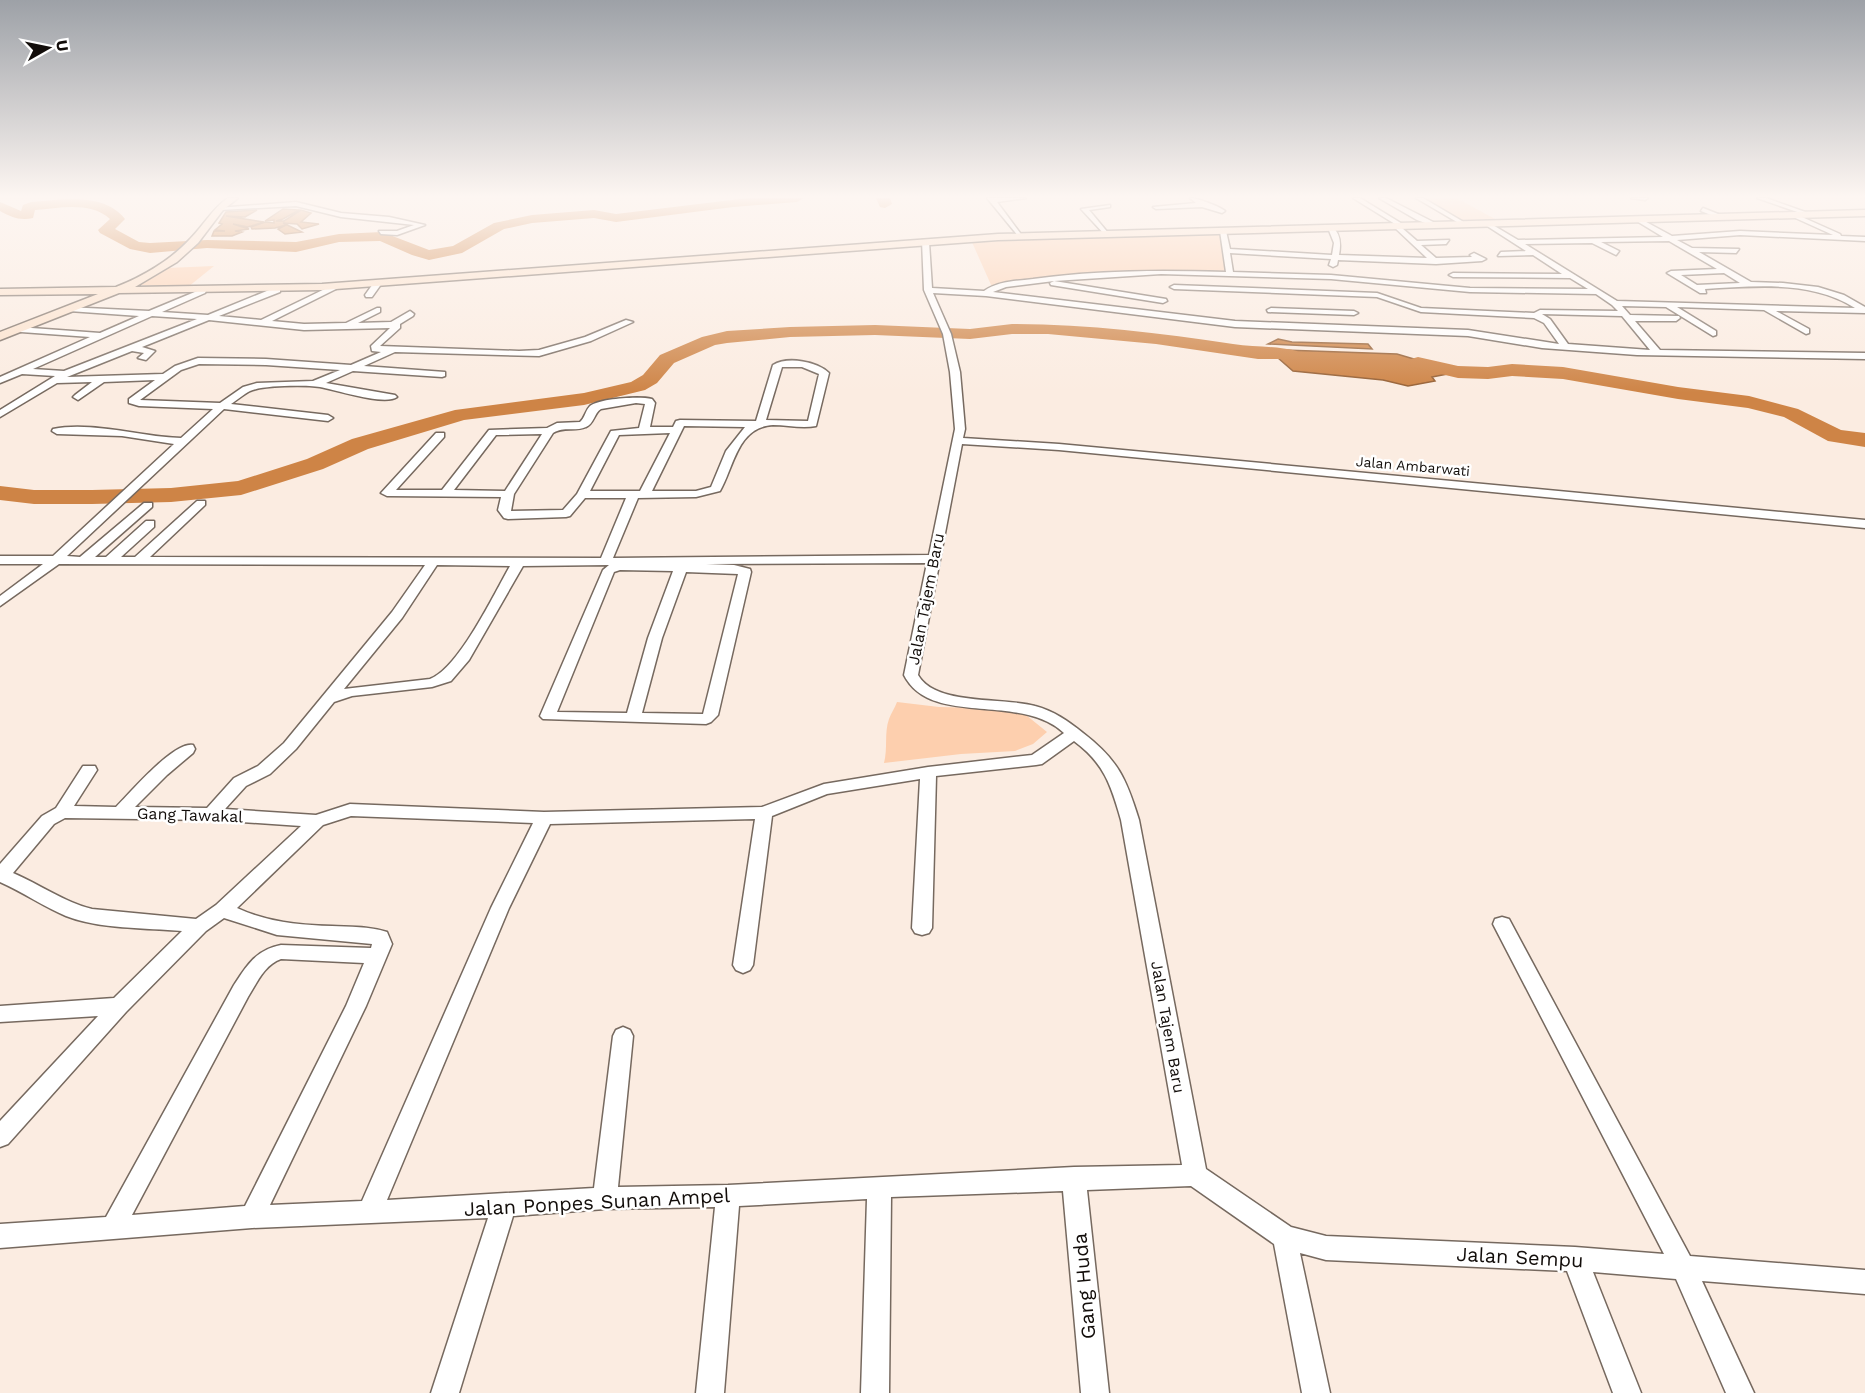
<svg xmlns="http://www.w3.org/2000/svg" width="1865" height="1393" font-family="'Work Sans',sans-serif">
<style>
.green{fill:#fdcfae}
.water{fill:#ce8446;stroke:#966034;stroke-width:1.5}
.lines{fill:none;stroke-linecap:round;stroke-linejoin:round}
.river{fill:#ce8446;fill-rule:evenodd}
.street-casing{stroke:#76695f;stroke-width:3}
.secondary-casing{stroke:#76695f;stroke-width:3}
.street{fill:#fff;fill-rule:evenodd}
.secondary{fill:#fce2cc;fill-rule:evenodd}
.labels{text-anchor:middle;dominant-baseline:central;stroke-width:5;stroke-linejoin:round;paint-order:stroke}
.far-street-label{font-size:14px;fill:#120d0a;stroke:#fff}
.street-label{font-size:16px;fill:#120d0a;stroke:#fff}
.near-street-label{font-size:20px;fill:#120d0a;stroke:#fff}
</style>
<rect width="100%" height="100%" fill="#fbece1"/>
<g class="green">
<path d="M1422 198H1456L1497 220 1463 222Z"/>
<path d="M1222 233 1229 273C1150 269 1070 274 992 287L971 240Z"/>
<path d="M214 266 188 287 139 285 167 268Z"/>
<path d="M897 702 939 707 982 708 1026 715 1047 732 1033 744 1015 751 961 754 884 763C888 748 884 733 889 719 891 713 895 708 897 702Z"/>
</g>
<g class="water">
<path d="M283 209 299 210 283 219 276 221H284L301 210 311 213 301 222 319 224 302 229 297 224 283 223 302 232 285 234 278 229 286 225 275 228 252 229 251 227 265 222 274 223V220L265 221Z"/>
<path d="M257 210 245 217 226 216 264 222 248 227 233 224 249 229 235 231 242 232 232 236H212L214 231H225L215 230 222 224 219 223 226 212Z"/>
<path d="M1278 339 1292 342 1368 344 1372 349 1268 344Z"/>
<path d="M1252 349 1397 354 1458 372 1432 377 1435 381 1408 386 1383 380 1293 371 1278 358 1245 355Z"/>
</g>
<g class="lines">
<g class="river">
<path d="M748 198H804L797 202 733 207 616 222 594 218 532 223 504 229 462 253 429 260 412 255 380 241 339 242 296 252 207 248 150 253 130 249 100 233 98 230 110 219C91 201 59 208 35 210L33 218C20 221 11 217 0 211V202L21 211 23 205 31 202C61 200 104 192 125 219L115 229 139 242 150 243 207 240 296 242 339 234 382 232 429 250 453 246 494 223 532 215 594 210 616 214Z"/>
<path d="M876 198H890L892 204 885 208 880 207Z"/>
<path d="M1012 324C1086 324 1159 333 1233 344 1254 347 1276 346 1297 351L1300 355 1297 359H1258L1156 344 1048 334H1012L970 339 875 335 790 337 727 343 715 345 674 363 657 383 645 390 584 405 464 420 368 449 323 469 241 495 171 502 92 504H34L0 500V486L34 490H92L171 488 238 481 307 459 352 439 455 410 584 393 631 382 643 375 660 355 702 337 727 331 790 327 875 325 970 329Z"/>
<path d="M1418 357 1458 366 1488 367 1512 364 1563 367 1678 387 1749 396 1798 409 1841 430 1865 433V447L1828 441 1784 417 1748 408 1678 399 1563 379 1512 376 1488 379 1458 378 1411 367 1408 363 1411 359Z"/>
</g>
<defs>
<g id="street">
<path d="M987 198H1026L997 202 1023 237H1019Z"/>
<path d="M1190 198C1197 198 1219 206 1225 211L1222 213 1202 207 1156 209 1153 207 1196 203Z"/>
<path d="M1353 198H1360L1404 225 1402 228 1417 241 1449 240 1446 244 1421 245 1436 258 1472 257 1470 255 1474 253 1486 259 1482 261 1436 264 1338 260 1337 265 1333 267 1329 265 1331 259 1230 253 1233 272 1331 275 1470 288 1588 289 1570 278 1453 277 1449 275 1453 273 1562 274 1533 255 1498 256 1501 252 1526 251 1484 224 1486 221 1518 240 1663 237 1635 220 1637 217 1672 236 1740 231 1833 235 1791 216 1793 213 1840 234 1841 236 1865 237V241L1740 235 1677 240 1692 248 1739 249 1736 253 1699 252 1751 282 1783 283 1818 287 1844 295 1865 307V313L1776 311 1809 329V333L1806 334 1764 310 1677 307 1716 331V335L1713 336 1666 307 1622 306 1630 315 1679 316 1680 318 1676 321H1635L1660 350 1865 353V359L1637 355 1542 348 1468 336 1235 327 986 296 933 293 951 334 960 372 965 429 963 438 1059 444 1865 520V528L1059 450 962 444 918 675C935 706 1004 697 1035 706 1054 711 1068 721 1083 733 1118 760 1126 778 1139 820L1206 1169 1291 1227 1326 1236 1575 1247 1664 1254 1493 924 1495 919 1502 917 1509 919 1690 1256 1865 1270V1294L1702 1281 1754 1393H1726L1676 1279 1593 1272 1641 1393H1613L1567 1271 1326 1260 1300 1253 1330 1393H1302L1274 1244 1191 1186 1087 1190 1109 1393H1081L1063 1191 891 1197 889 1393H861L867 1199 739 1206 724 1393H696L715 1207 605 1209 513 1216 459 1393H431L488 1218 252 1228 0 1248V1224L106 1217 234 985C247 965 256 950 281 945L371 948 372 944 277 935 224 918 206 931 126 1012 8 1144 0 1147V1121L98 1016 0 1022V1006L114 998 182 931C146 928 99 929 66 916 44 907 23 892 0 882V864L42 816 56 808 83 766H95L97 770 74 806 116 807C130 793 174 741 193 745L195 749 193 753 167 775 135 807 207 808 234 778 258 766 284 743 392 612 425 565 59 564 0 606V596L43 564H0V556H53L174 444 122 436 57 434 52 431 53 429C92 421 141 437 181 438L213 409 139 406 129 403V399L155 380 104 382 78 400 73 397 75 395 92 382 57 383 0 417V410L55 376 22 374 0 383V377L90 337 21 332 17 329 18 327 100 333 139 316 69 311H66V307L149 311 202 289 206 291 205 293 162 312 208 315 274 288H280V292L219 316 261 320 335 284 339 286 338 288 272 321 304 324 346 323 377 308H380V312L358 323 391 322 410 311 414 314 413 316 400 324V328L380 346 519 351 539 350 585 337 626 320 633 322 591 341 539 356 395 352 364 366 445 372V376L442 377 353 371 326 383 395 395 397 397C385 406 336 390 320 387 305 385 264 385 250 391 244 394 237 400 231 404L328 415 333 418 328 421 224 409 67 556 80 557 144 503H152V507L95 557H106L146 521H154V527L121 557H135L197 501H205V505L150 557 601 558 626 498H585L570 516 566 517 508 519 504 518 498 510 501 497 387 496 381 493 436 433H444V437L396 490H442L489 430 547 428 557 423 580 422C585 418 585 411 590 406 600 398 640 396 652 399L655 403 650 427H673L676 421 680 420 756 421 773 365C787 356 817 361 829 373L816 426C802 429 787 425 773 425 737 427 734 467 720 491L696 497 638 498 613 558 929 555 955 429 950 372 943 334 924 290 922 240 929 242 932 288 984 291C998 281 1016 281 1033 279 1097 270 1161 270 1226 272L1220 231 1223 229 1226 231 1230 249 1332 255 1334 243 1328 228 1331 226C1341 233 1341 244 1339 255L1427 258 1394 227 1395 224ZM1669 241 1717 269 1671 271 1667 273 1700 293H1706L1705 289C1754 286 1812 280 1855 308L1617 301 1525 244 1592 243 1616 255 1619 251 1601 242ZM1724 273 1740 283 1697 285 1681 275ZM1161 274 1331 279 1470 292 1596 294 1612 305 1618 311 1540 310 1534 313 1421 308 1377 293 1174 285 1170 287 1174 289 1377 297 1421 312 1534 318 1544 323 1559 344 1468 330 1235 321 993 292 1006 287 1054 281 1050 283 1051 285 1163 303 1167 301 1166 299 1054 281ZM1542 314 1622 316 1650 350 1568 344 1550 319ZM152 316 197 319 64 371 33 369ZM209 320 304 330 390 328 371 346 372 351 381 352 351 365 266 359 198 358 175 366 163 374 67 377 132 351 144 353 138 358 146 360 155 351 142 347ZM199 364 266 365 340 370 313 381 257 383 243 387 220 403 140 400 181 370ZM782 367H802L819 374 808 421 766 420ZM636 403 645 404 639 428 611 431 577 494 563 510 511 511 514 494 553 433C564 426 575 432 586 427 594 424 594 413 601 409ZM684 426 745 427 726 451 711 487 696 491H652ZM670 433 640 491H590L619 435ZM542 434 505 491 454 490 496 435ZM927 563 904 675C931 728 1021 692 1064 733L1032 755 928 767 824 784 762 807 544 812 350 804 316 815 225 809 246 786 270 774 296 749 334 702 352 696 432 687 451 681 469 660 523 566 609 565 603 570 540 716 543 719 706 724 711 722 718 715 751 572 750 569 734 565 706 564ZM437 565 510 566C494 594 459 668 430 679L344 689 402 618ZM620 570 673 571 648 638 627 713 557 712 614 572ZM686 572 738 574 703 714 642 713 662 638ZM1074 741C1104 763 1111 785 1121 820L1182 1165 1074 1167 728 1185 618 1187 633 1036 630 1030 623 1027 616 1030 613 1036 594 1188 387 1200 509 908 550 824 755 819 733 965 736 970 743 973 750 970 753 965 772 816 827 794 920 779 912 928 915 933 922 935 929 933 932 928 936 776 1036 765 1042 764ZM351 816 533 823 491 908 362 1201 270 1205 366 1006 392 944 387 932C369 926 350 927 332 926 299 925 267 922 237 908L323 825ZM65 818 211 820 301 826 216 905 196 919 92 909C64 902 39 884 13 873L54 824ZM281 959 364 963 346 1006 245 1206 132 1215 248 997C257 983 264 965 281 959Z"/>
<path d="M1379 198H1386L1439 225 1436 227 1417 220Z"/>
<path d="M1416 198H1423L1467 224 1462 225Z"/>
<path d="M1631 198H1648L1645 200Z"/>
<path d="M1757 198H1766L1808 213 1803 214Z"/>
<path d="M296 202 341 213 389 217 425 225 397 235 381 234 379 231H397L414 225 341 217 296 206 220 210 217 208Z"/>
<path d="M1110 205V207L1089 210 1109 234 1106 236 1081 209Z"/>
<path d="M1703 208 1723 216 1724 217 1721 219 1701 211Z"/>
<path d="M375 281 382 283 372 297H366L365 295Z"/>
<path d="M1271 308 1354 311 1358 313 1354 315 1268 312 1267 310Z"/>
</g>
<path id="secondary" d="M228 198H238L223 210 198 243 177 262 135 287 322 284 998 234 1865 210V216L998 240 322 290 119 293 0 340V332L98 294 0 295V289L116 287C142 277 171 260 190 239 204 225 212 209 228 198Z"/>
</defs>
<use href="#street" class="street-casing"/>
<use href="#secondary" class="secondary-casing"/>
<use href="#street" class="street"/>
<use href="#secondary" class="secondary"/>
</g>
<linearGradient id="sky" x2="0" y2="1"><stop stop-color="#9da1a7"/><stop offset="0.5" stop-color="#fdf6f2"/><stop offset="1" stop-color="#fdf6f2" stop-opacity="0"/></linearGradient>
<rect width="1865" height="393" fill="url(#sky)"/>
<g class="labels">
<g class="far-street-label">
<text transform="translate(1413 466) rotate(5)">Jalan Ambarwati</text>
</g>
<g class="street-label">
<text transform="translate(926 599) rotate(-79)">Jalan Tajem Baru</text>
<text transform="translate(190 815) rotate(2)">Gang Tawakal</text>
<text transform="translate(1168 1027) rotate(80)">Jalan Tajem Baru</text>
</g>
<g class="near-street-label">
<text transform="translate(597 1202) rotate(-3)">Jalan Ponpes Sunan Ampel</text>
<text transform="translate(1520 1257) rotate(3)">Jalan Sempu</text>
<text transform="translate(1084 1286) rotate(-95)">Gang Huda</text>
</g>
</g>
<g transform="translate(48 48) rotate(81)" stroke="#ffffff" stroke-width="4.5" paint-order="stroke">
<path d="M0-4.5L10 22L0 15L-10 22Z" fill="#120d0a"/>
<text y="-9" font-size="16" font-weight="bold" text-anchor="middle" fill="#120d0a">U</text>
</g>
</svg>
